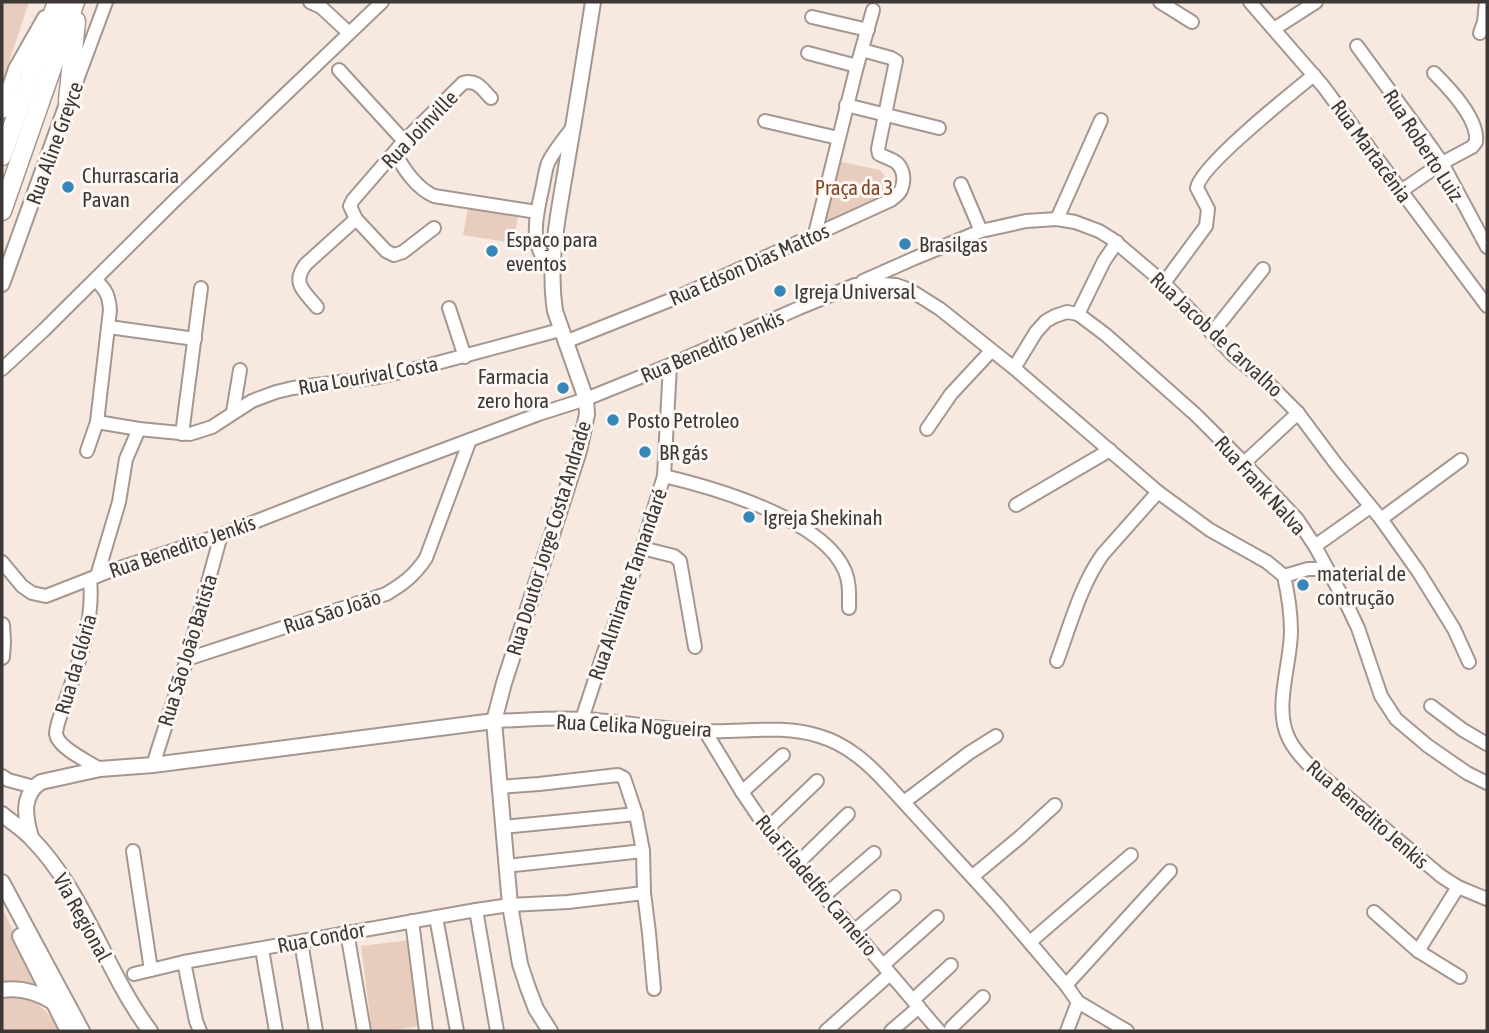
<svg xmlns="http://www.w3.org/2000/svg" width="1489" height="1033" font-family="'Asap Condensed',sans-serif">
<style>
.green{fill:#e8cdbf}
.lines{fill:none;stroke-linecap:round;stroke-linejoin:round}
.minor-casing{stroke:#a59790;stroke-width:16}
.major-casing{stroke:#a59790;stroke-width:18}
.highway-casing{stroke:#a59790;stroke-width:21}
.minor{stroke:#fff;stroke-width:12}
.major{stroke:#fff;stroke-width:14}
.highway{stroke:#fff;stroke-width:18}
.poi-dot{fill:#3786b8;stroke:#fef8f4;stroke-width:2.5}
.labels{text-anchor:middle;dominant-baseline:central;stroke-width:6;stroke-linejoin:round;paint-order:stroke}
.street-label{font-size:21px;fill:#3d3835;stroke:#fef8f4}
.poi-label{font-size:21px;fill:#3d3835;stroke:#fef8f4;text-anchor:start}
.park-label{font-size:21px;fill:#7d4728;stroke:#fef8f4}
</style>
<rect width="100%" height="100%" fill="#f7e8e0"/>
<g class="green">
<path d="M2 2H29L2 83Z"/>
<path d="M837 161 880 170 894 188 887 196 829 222 823 220Z"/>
<path d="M468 208 518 217 513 243 463 235Z"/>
<path d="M2 908 42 988 13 981 2 982Z"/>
<path d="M409 940 421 1026 384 1031H372L361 946Z"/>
<path d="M18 996 35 1001 57 1023 61 1031H2V998Z"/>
</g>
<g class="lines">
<defs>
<g id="minor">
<path d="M310 2 321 7 349 33"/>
<path d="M1160 2 1192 22"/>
<path d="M1250 2 1323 86 1487 306"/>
<path d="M812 17 868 30"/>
<path d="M1274 29 1316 2"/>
<path d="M1480 33 1484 22 1486 2"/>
<path d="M1357 46 1431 147 1442 163 1487 247"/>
<path d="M808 53 857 66"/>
<path d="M339 70 404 141"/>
<path d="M74 88 106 2"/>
<path d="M846 105 939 128"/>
<path d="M765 121 838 138"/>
<path d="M395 154C405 170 416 188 434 196L537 212"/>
<path d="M961 184 981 231"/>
<path d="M1401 191 1442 163 1472 147 1476 142C1479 119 1450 89 1434 73"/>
<path d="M1057 219 1101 120"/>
<path d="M434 228 403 252 394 255 386 251 356 219 350 206 353 200 404 141 463 83C477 79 482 89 491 98"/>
<path d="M815 234 857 66 873 10"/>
<path d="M553 272C529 246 535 221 542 190 544 181 545 171 548 163 554 150 564 139 573 127"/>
<path d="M863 281 915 258 981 231 1026 221 1057 219 1075 222 1099 231 1112 239 1164 283 1233 355 1271 386 1298 413 1336 464 1381 519 1418 571 1454 629 1469 662"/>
<path d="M1164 283 1206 226 1208 209 1197 188C1199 167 1293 92 1314 75"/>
<path d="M317 307C304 291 291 283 306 264L356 219"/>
<path d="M449 308 465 357"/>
<path d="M1078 314 1104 261 1117 242"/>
<path d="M109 327 195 339"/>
<path d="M1212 333 1263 269"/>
<path d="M565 342 678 297 891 200C895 197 901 193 902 187 905 178 903 166 894 161 889 158 884 157 879 154L878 149 896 61 891 58 862 50"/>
<path d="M1014 368 1036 332 1046 321 1055 316 1067 312 1078 314 1106 335 1196 415 1244 463 1297 519 1315 546 1348 607 1358 628 1381 696 1396 719 1428 746 1467 773 1487 783"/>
<path d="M2 369 44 330 175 200 382 2"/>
<path d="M233 412 240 370"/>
<path d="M97 422 139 429 190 434 212 427 252 401 276 392 293 388 378 377 411 370 560 330"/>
<path d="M927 429 951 394 991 351"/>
<path d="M182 434 201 288"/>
<path d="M87 451 97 422 110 310C109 296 106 289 95 280"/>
<path d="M1244 463 1298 413"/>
<path d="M664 476C715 488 823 519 845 571 850 583 849 595 849 608"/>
<path d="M1016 505 1110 450"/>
<path d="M1381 519 1461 460"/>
<path d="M1315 546 1370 507"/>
<path d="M642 548 674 556 680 561 695 647"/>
<path d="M2 562 22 586 32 593 46 596 110 571 221 535 336 490 539 414 586 399 670 365 799 308 855 285 882 284 896 285 910 290 940 309 1014 368 1158 492 1210 530 1267 562 1284 576C1288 594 1291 613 1291 631 1291 664 1273 708 1289 739 1294 749 1301 757 1309 765L1441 876 1458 887 1487 899"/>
<path d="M97 576 119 502 126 459 139 429"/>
<path d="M1284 576 1308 569H1326"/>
<path d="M90 579C95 629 73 676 58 723 57 727 56 731 56 734 58 748 89 762 100 769"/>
<path d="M187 659 386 594C403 584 415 575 426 558L470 440"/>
<path d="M1057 661C1070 626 1081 584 1103 554L1158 492"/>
<path d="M1431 706 1463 730 1487 744"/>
<path d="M582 719 604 652 621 609 642 548 664 476 670 365"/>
<path d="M494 721C523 720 557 717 585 719 624 722 663 729 702 731 742 733 780 724 819 736 847 744 869 764 888 785L997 904 1066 985 1078 1002 1127 1031"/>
<path d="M705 731 742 792 767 829 939 1031"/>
<path d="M153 765 187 659 221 535"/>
<path d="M2 776 8 780 34 787"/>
<path d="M499 787 539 784 618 775 624 778 636 814 643 851 644 893 649 933 654 989"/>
<path d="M742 792 783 755"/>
<path d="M904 802 969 753 996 736"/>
<path d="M503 827 636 814"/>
<path d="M767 829 817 781"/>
<path d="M133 851 151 970"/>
<path d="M797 864 848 814"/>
<path d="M506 866 643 851"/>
<path d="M973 876 1019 838 1055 805"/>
<path d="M825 895 874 853"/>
<path d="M476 910 497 1031"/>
<path d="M1374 912 1418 951 1460 977"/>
<path d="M436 917 457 1031"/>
<path d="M412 921 426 1031"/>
<path d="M854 931 894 897"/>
<path d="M347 932 364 1031"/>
<path d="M301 942 316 1031"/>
<path d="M1030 942 1131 855"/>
<path d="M262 949 276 1031"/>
<path d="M1418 951 1458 887"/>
<path d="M184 962 196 1021 200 1031"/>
<path d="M883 965 937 917"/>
<path d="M134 974 184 962 476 910 510 905 568 902 644 893"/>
<path d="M1066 985 1170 871"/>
<path d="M913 1000 951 965"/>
<path d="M826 1031 890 974"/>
<path d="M891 1031 919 1007"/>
<path d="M950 1031 952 1027 983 997"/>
<path d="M1067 1031 1078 1002"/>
</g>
<g id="major">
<path d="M2 111 16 69 45 18"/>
<path d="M2 284 68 101"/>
<path d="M2 625 3 642 2 657"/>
<path d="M2 814C11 822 23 829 31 838 84 891 105 971 150 1031"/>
<path d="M31 837C25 817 21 795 41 782L100 769 153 765 494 721"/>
<path d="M2 882 82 1031"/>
<path d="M20 936 68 1031"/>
<path d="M2 990C21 987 37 992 53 1002"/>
<path d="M550 1031 536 1009 528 988 520 964 510 905 494 721 504 683 579 451 587 414 586 399 555 311C547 260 560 207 568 156 577 105 585 53 593 2"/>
</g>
<g id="highway">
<path d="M68 101 76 21"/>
<path d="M2 156 57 2"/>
<path d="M2 211 75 2"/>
</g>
</defs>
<use href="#minor" class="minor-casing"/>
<use href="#major" class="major-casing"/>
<use href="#highway" class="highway-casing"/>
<use href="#minor" class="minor"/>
<use href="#major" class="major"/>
<use href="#highway" class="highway"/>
</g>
<g class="poi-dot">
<circle cx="68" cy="187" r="7"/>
<circle cx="905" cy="244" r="7"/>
<circle cx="492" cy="251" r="7"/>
<circle cx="780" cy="291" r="7"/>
<circle cx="563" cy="388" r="7"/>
<circle cx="613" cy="420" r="7"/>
<circle cx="645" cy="452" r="7"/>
<circle cx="749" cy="517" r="7"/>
<circle cx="1303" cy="585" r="7"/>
</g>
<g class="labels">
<g class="street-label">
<text transform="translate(419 129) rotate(-46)">Rua Joinville</text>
<text transform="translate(54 143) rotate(-70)">Rua Aline Greyce</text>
<text transform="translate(1424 145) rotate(57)">Rua Roberto Luiz</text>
<text transform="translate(1372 151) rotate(54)">Rua Martacênia</text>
<text transform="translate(749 264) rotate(-24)">Rua Edson Dias Mattos</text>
<text transform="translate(1217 334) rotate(43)">Rua Jacob de Carvalho</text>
<text transform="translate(712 346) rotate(-23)">Rua Benedito Jenkis</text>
<text transform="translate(368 375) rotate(-10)">Rua Lourival Costa</text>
<text transform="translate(1261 485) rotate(48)">Rua Frank Nalva</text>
<text transform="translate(548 538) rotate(-73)">Rua Doutor Jorge Costa Andrade</text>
<text transform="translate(182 546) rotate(-19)">Rua Benedito Jenkis</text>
<text transform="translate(627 584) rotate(-71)">Rua Almirante Tamandaré</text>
<text transform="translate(332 611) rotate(-18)">Rua São João</text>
<text transform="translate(187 650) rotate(-73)">Rua São João Batista</text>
<text transform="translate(75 664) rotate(-74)">Rua da Glória</text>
<text transform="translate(634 725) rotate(3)">Rua Celika Nogueira</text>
<text transform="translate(1368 814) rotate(41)">Rua Benedito Jenkis</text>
<text transform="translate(817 885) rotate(50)">Rua Filadelfio Carneiro</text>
<text transform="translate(83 917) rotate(61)">Via Regional</text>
<text transform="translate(321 937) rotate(-11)">Rua Condor</text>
</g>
<g class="poi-label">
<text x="82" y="175">Churrascaria<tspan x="82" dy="24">Pavan</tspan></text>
<text x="506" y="239">Espaço para<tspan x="506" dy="24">eventos</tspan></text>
<text x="919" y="244">Brasilgas</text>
<text x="794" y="291">Igreja Universal</text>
<text x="549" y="376" text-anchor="end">Farmacia<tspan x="549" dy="24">zero hora</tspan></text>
<text x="627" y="420">Posto Petroleo</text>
<text x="659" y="452">BR gás</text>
<text x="763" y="517">Igreja Shekinah</text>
<text x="1317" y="573">material de<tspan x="1317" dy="24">contrução</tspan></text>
</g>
<g class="park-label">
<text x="854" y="187">Praça da 3</text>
</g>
</g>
<rect width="1489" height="1033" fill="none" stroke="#3d3835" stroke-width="7"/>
</svg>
